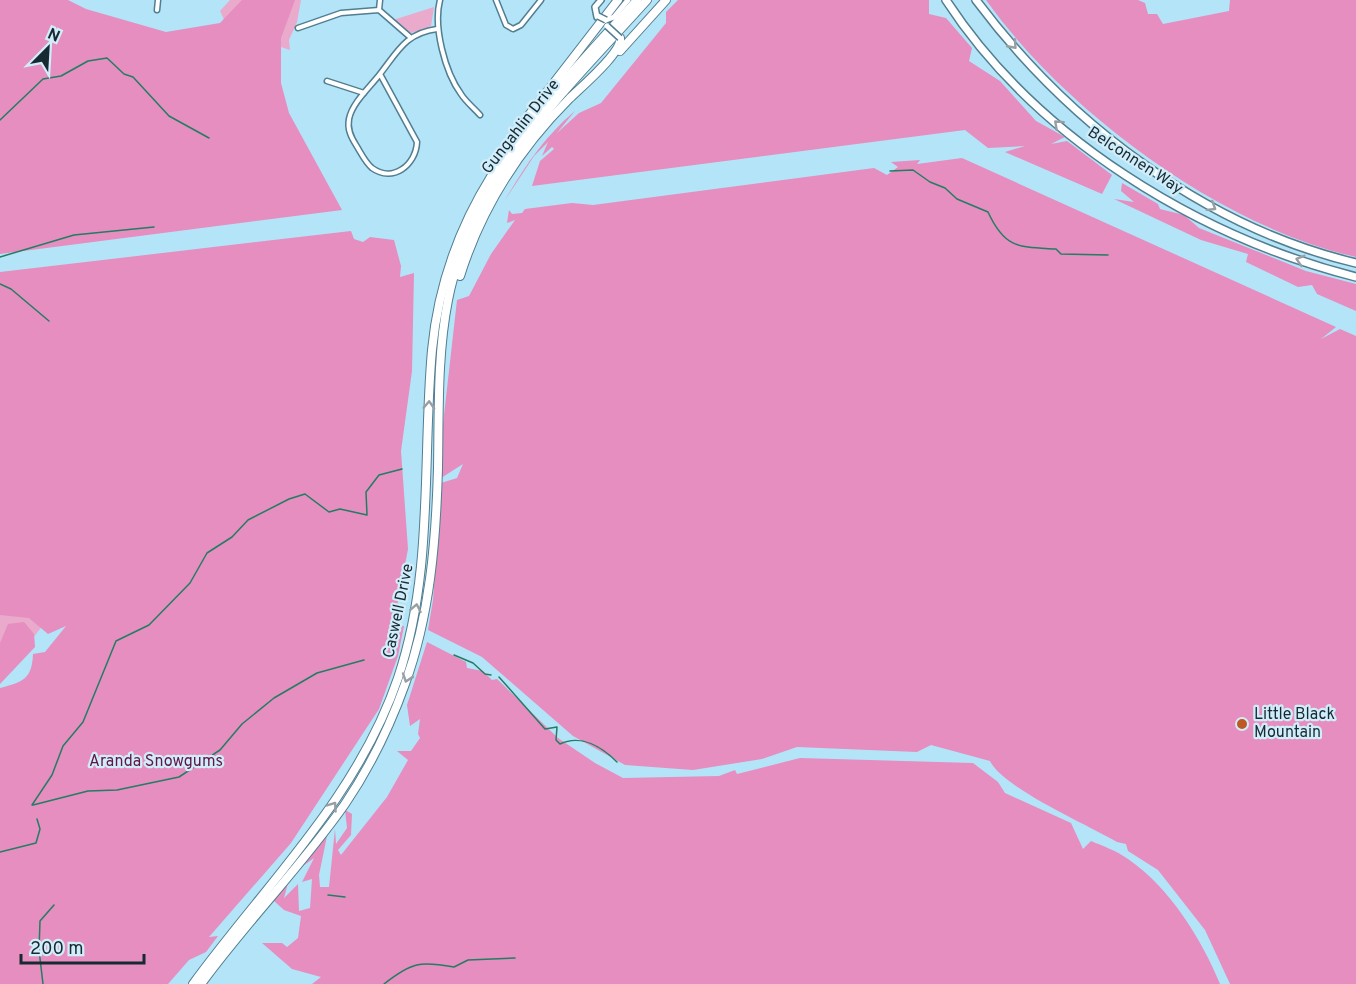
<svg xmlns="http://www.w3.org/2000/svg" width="1356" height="984" font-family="Overpass,sans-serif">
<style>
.green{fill:#e9aacc}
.forest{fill:#e58ebf}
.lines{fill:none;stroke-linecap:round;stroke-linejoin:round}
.stream{stroke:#227d63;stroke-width:1.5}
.minor-casing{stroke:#517e90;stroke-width:7}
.tertiary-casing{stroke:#517e90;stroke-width:8}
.primary-casing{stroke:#517e90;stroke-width:10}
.motorway-casing{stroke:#517e90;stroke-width:10}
.minor{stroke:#fff;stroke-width:4}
.tertiary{stroke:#fff;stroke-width:5}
.primary{stroke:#fff;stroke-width:7}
.motorway{stroke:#fff;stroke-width:8}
.tertiary-bridge-casing{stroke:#517e90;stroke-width:8;stroke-linecap:butt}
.tertiary-bridge{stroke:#fff;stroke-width:5}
.oneway{stroke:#979fa3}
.poi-dot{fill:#bd5923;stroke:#d1edfa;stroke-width:2}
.labels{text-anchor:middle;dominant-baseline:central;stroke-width:4.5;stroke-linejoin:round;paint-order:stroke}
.street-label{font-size:16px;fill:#172a32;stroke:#d1edfa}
.poi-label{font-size:16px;fill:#172a32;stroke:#d1edfa;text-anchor:start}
.park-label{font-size:16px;fill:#621647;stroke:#d1edfa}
</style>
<rect width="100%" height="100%" fill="#b4e4f8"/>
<g class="green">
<path d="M230 0H301L297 22 289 40 290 50 229 30 220 11Z"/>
<path d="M434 7 431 26 411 33 393 20Z"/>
<path d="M0 612 47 620 11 666 0 668Z"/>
</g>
<g class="forest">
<path d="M0 0H68L86 9 166 32 220 23 242 0H295L281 38V83L289 113 342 210 0 254Z"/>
<path d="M678 0H929V14L946 18 972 48 969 61 1000 81 1036 121 1065 137 1051 144 1067 141 1112 175 1102 194 1005 152 1025 146 988 148 965 130 532 186 540 161 554 149 552 147 542 156 548 142 534 156 505 200C525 166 545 136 575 111L557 133 579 113 601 103 666 23V12Z"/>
<path d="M986 0H1138L1145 3 1148 14H1157L1163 24 1229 11 1230 0H1356V257C1221 227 1065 111 986 0Z"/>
<path d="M962 158 1336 327 1321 339 1340 329 1356 336V984H1230L1205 930 1158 870 1128 851 1126 844 1117 842C1088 825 1003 788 990 761L931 745 917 752 797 747 762 759 693 770 625 765 573 736 482 657 428 630 433 600 441 483 457 478 463 464 441 478 443 424 457 300 469 296 491 254 515 220 507 223 509 210 512 214 522 213 525 209 572 203 593 205 874 168 887 175 898 167 891 162 920 160 917 164Z"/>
<path d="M1122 183 1158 204 1160 209 1184 215 1199 228 1306 271 1356 284V311L1317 294 1312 285 1298 287 1246 262 1248 254 1201 240 1114 199 1134 202 1121 191Z"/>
<path d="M351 231 354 239 363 242 370 237 394 240 401 266 400 277 414 273 412 371 401 451 408 549 396 612 397 625 404 626 398 656 379 709 291 843 209 937 218 936 206 952 189 960 168 984H0V688C23 682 32 679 33 654L45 652 66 626 48 634 29 618 0 615V272Z"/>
<path d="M24 622 34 634 35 647 0 684V643L8 624Z"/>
<path d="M427 642 466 662 467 668 483 671 492 680 497 679 558 738 595 763 623 778 719 776 735 770 737 774 800 758 973 763 998 782 1005 793 1071 823 1083 849 1091 841C1103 846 1117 851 1128 859 1170 888 1201 938 1220 984H312L321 977 292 969 262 943H282L287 947 298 938 301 916 284 910 273 900 289 879 284 898 298 884 299 911 310 908 312 879 302 882 314 858 296 871 327 836 319 875 320 887H329L335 829 336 844 347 828 345 810 352 814 351 835 338 850 341 855 387 797 408 760 397 751H411L420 738 418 734 420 719 410 726 407 705Z"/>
</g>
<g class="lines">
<g class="stream">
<path d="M0 120 43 79 61 76 88 61 107 58 124 74 133 77 169 116 209 138"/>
<path d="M890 171 913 170 930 182 945 188 957 199 988 212C1005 249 1019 247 1056 249L1061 254 1108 255"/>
<path d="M0 257 74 235 154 227"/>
<path d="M0 284 11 289 49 321"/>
<path d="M454 655 473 663 485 674 491 675"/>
<path d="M499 677 545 729 557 727 556 740 560 744C581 734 602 747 617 762"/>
<path d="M32 805 52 775 63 746 83 722 116 641 149 625 190 583 207 553 232 537 248 520 289 499 305 494 329 512 340 509 367 515 366 492 379 475 402 469"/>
<path d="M33 805 88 791 117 790 179 777 220 750 242 724 274 698 317 673 364 660"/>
<path d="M0 852 36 843 40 829 37 819"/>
<path d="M328 895 345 897"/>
<path d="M43 984 39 950 40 921 54 905"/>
<path d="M384 984C412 962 420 961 454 967L468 960 515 958"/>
</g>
<defs>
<g id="minor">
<path d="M440 0C433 27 445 72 461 94 466 102 474 108 480 115"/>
<path d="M496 0 506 25 513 29 521 25 541 0"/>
<path d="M157 10 158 0"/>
<path d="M379 10 380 0"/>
<path d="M298 28 341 13 379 10 410 37"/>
<path d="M380 74C370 87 352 103 349 119 347 129 351 137 356 145 361 153 365 162 372 168 393 183 416 165 417 142L380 74C398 51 406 33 437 29"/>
<path d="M327 81 364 93"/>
</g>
<g id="tertiary">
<path d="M597 17 595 7 601 0"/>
<path d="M606 20 614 17 628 0"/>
</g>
<g id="primary">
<path d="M946 0C1036 138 1198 237 1356 277"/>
<path d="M976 0C1068 123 1204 227 1356 263"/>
</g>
<g id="motorway">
<path d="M620 51 666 0"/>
<path d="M529 115 618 0"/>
<path d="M460 276C481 209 519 149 569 99 580 88 623 52 620 38"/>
<path d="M193 984C266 884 357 798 398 678 434 571 422 461 432 350 447 194 539 110 637 0"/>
<path d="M201 984C246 922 301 867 345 804 370 767 390 726 405 684 430 615 436 542 438 468 439 413 437 356 448 300 472 177 567 89 647 0"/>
</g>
</defs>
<use href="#minor" class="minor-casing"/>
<use href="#tertiary" class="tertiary-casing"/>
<use href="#primary" class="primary-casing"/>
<use href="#motorway" class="motorway-casing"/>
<use href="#minor" class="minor"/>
<use href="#tertiary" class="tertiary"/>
<use href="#primary" class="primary"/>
<use href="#motorway" class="motorway"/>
<defs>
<g id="tertiary-bridge">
<path d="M598 16 606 20"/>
<path d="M607 26 620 38"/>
</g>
</defs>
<use href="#tertiary-bridge" class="tertiary-bridge-casing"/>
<use href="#tertiary-bridge" class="tertiary-bridge"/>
</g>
<defs><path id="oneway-chevron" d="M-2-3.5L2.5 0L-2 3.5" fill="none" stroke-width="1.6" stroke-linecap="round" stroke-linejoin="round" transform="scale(1.5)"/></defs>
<g class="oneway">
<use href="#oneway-chevron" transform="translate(1013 45) rotate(48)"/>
<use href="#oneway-chevron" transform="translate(1058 124) rotate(-138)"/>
<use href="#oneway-chevron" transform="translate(1212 207) rotate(32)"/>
<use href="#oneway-chevron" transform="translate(1300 260) rotate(-163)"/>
<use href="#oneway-chevron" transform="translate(429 405) rotate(-88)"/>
<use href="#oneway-chevron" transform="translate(416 608) rotate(-79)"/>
<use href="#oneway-chevron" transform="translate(407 678) rotate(109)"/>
<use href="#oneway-chevron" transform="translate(333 806) rotate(-55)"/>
</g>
<circle class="poi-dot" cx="1242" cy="724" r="6"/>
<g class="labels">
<g class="street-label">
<text transform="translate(521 127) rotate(-52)">Gungahlin Drive</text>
<text transform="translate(1135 161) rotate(33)">Belconnen Way</text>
<text transform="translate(399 611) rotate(-78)">Caswell Drive</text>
</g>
<g class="poi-label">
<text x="1254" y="715">Little Black<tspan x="1254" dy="18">Mountain</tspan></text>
</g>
<g class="park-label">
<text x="156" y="762">Aranda Snowgums</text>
</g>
</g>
<g transform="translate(48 48) rotate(24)" stroke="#d1edfa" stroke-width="4.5" paint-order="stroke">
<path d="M0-4.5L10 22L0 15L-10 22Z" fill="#172a32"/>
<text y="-9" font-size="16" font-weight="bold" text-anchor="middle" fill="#172a32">N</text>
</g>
<path d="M21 954v9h123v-9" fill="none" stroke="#172a32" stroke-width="3"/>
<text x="30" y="954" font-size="18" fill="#172a32" stroke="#d1edfa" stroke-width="4.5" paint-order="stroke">200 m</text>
</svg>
